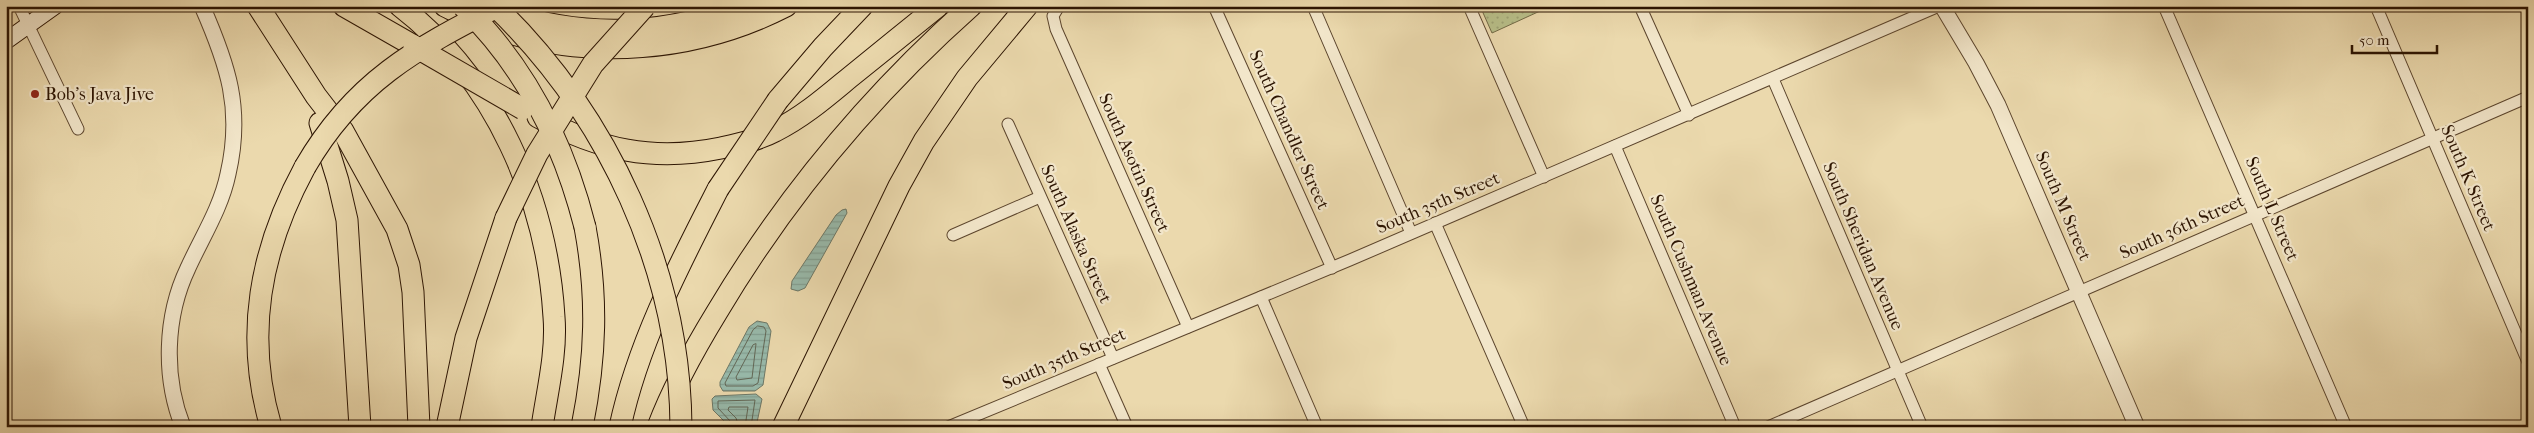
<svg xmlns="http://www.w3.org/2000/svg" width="2534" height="433" font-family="'IM FELL French Canon',serif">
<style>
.park{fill:url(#park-dots);stroke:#726a46}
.water{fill:url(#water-rules);stroke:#6d7867}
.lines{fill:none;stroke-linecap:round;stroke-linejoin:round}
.shore{stroke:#626756;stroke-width:1}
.minor-casing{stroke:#5c452d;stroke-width:13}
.tertiary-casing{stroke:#5c452d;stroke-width:17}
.secondary-casing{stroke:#2c1402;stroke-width:18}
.motorway-casing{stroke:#2c1402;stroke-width:23}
.minor{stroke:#f2e6ca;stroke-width:11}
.tertiary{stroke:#f2e6ca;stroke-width:15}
.secondary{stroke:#f2e6ca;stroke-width:16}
.motorway{stroke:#ebd9ad;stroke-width:21}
.motorway-bridge-casing{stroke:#2c1402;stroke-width:23;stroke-linecap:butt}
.motorway-bridge{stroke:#ebd9ad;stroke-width:21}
.poi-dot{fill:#8f2418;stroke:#f2e6ca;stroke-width:2}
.labels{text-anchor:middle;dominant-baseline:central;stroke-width:4.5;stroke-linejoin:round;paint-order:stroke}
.poi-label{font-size:18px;fill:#2c1402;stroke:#f2e6ca;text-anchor:start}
.street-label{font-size:18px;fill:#2c1402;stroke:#f2e6ca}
</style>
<defs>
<pattern id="park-dots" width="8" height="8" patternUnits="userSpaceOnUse" patternTransform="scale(1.25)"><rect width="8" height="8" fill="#b8bf89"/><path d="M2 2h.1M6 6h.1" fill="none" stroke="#9ea375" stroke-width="1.8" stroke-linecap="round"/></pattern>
<pattern id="water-rules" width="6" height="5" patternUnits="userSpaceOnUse" patternTransform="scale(1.25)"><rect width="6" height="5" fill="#98baab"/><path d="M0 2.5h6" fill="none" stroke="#839f92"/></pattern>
</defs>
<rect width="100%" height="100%" fill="#ebd9ad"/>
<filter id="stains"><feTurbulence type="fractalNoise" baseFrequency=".004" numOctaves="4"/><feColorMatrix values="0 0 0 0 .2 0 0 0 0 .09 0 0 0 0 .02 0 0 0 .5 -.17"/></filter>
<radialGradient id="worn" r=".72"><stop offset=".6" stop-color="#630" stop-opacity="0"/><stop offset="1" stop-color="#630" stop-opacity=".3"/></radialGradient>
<path class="park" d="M1480 6H1551L1492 33Z"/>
<g class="water">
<path d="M846 209 847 213 805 288 798 291 791 289 792 281 836 215 842 210Z"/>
<path d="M757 321 767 323 771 331 763 385 755 391H723L720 386V382L749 327Z"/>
<path d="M756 394 762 399 756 427H730L713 410 712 399 715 396Z"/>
</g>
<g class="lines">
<g class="shore">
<path d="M758 326 764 327 766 331 758 383 753 386H726L725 383 753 330Z"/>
<path d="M756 344 752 378 737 380 736 377 753 345Z"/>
<path d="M732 427 731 422 718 408V401L755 400 751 427"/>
<path d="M739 427 736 418 728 410 729 407H748L745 427"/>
</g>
<defs>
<g id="minor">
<path d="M19 6 78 129"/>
<path d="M1059 6 1053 16 1056 29 1188 327"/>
<path d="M1214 6 1332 268"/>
<path d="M1313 6 1411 233"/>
<path d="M1469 6 1544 177"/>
<path d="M1640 6 1689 115"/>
<path d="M2164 6 2346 427"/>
<path d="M2376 6 2528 362"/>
<path d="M1773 79 1922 427"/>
<path d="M1008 124 1113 358"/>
<path d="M1615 146 1735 427"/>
<path d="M1435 223 1524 427"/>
<path d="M953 235 1040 197"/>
<path d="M1261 297 1317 427"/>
<path d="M1099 364 1127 427"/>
<path d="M948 427 1350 260 1939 6"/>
<path d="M1768 427 2528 97"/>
</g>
<g id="tertiary">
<path d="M1942 6 1976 63 1998 105 2137 427"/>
<path d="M183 427C163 377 165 316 188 268 202 237 221 208 228 174 243 109 228 65 202 6"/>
</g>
<path id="secondary" d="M6 41 55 6"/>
<g id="motorway">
<path d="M258 6 316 96 343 131 397 229 409 265 413 292 419 427"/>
<path d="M344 6 414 46"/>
<path d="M400 6C495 79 547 199 554 317 557 353 547 392 542 427"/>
<path d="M445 6C461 14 477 23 494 28 589 61 696 52 786 6"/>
<path d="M495 8C575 39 661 37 741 6"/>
<path d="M778 100 823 47 862 6"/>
<path d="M538 117C599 150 653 162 721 148 739 144 758 140 775 131 803 117 826 97 849 78 879 54 908 30 938 6"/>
<path d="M320 123 338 181 347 220 360 427"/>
<path d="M271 427C244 335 260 250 305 167"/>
<path d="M447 427 466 338 506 218"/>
<path d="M582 427C596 357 598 297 585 227"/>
<path d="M620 427C638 343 679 265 718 189"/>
<path d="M658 427C673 387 695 348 717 312 785 198 872 94 971 6"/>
<path d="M783 427 899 186 924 141 967 78 1027 6"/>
</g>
</defs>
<use href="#minor" class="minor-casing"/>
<use href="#tertiary" class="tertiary-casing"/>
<use href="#secondary" class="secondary-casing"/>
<use href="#motorway" class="motorway-casing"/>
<use href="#minor" class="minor"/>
<use href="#tertiary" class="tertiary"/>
<use href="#secondary" class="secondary"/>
<use href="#motorway" class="motorway"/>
<defs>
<g id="motorway-bridge">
<path d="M463 6C525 66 564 144 585 227"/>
<path d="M495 6C608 115 680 269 681 427"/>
<path d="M414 46 523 109"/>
<path d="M305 167C354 82 415 49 499 6"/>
<path d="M718 189 778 100"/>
<path d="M506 218 537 154 593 64 645 6"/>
</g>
</defs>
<use href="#motorway-bridge" class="motorway-bridge-casing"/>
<use href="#motorway-bridge" class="motorway-bridge"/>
</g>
<circle class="poi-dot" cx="35" cy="94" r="5"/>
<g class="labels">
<g class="poi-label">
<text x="45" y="94">Bob's Java Jive</text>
</g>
<g class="street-label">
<text transform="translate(1289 130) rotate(66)">South Chandler Street</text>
<text transform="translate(1134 163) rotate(66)">South Asotin Street</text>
<text transform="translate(2468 178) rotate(67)">South K Street</text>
<text transform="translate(1438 203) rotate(-23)">South 35th Street</text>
<text transform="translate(2063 206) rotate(67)">South M Street</text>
<text transform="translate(2272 209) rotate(67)">South L Street</text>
<text transform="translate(2182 227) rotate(-24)">South 36th Street</text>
<text transform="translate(1076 234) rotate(66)">South Alaska Street</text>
<text transform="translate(1863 246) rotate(67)">South Sheridan Avenue</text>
<text transform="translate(1691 280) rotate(67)">South Cushman Avenue</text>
<text transform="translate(1064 359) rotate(-23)">South 35th Street</text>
</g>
</g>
<rect width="2534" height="433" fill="none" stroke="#ebd9ad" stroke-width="25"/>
<rect x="8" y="8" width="2519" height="418" fill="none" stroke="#2c1402" stroke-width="2.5"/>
<rect x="12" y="12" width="2509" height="408" fill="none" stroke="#2c1402"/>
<path d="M2352 45v8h85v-8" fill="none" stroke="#2c1402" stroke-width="2.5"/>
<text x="2359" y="45" font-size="15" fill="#2c1402" stroke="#f2e6ca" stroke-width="4" paint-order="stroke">50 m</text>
<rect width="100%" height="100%" filter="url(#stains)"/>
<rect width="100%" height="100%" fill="url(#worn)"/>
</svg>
